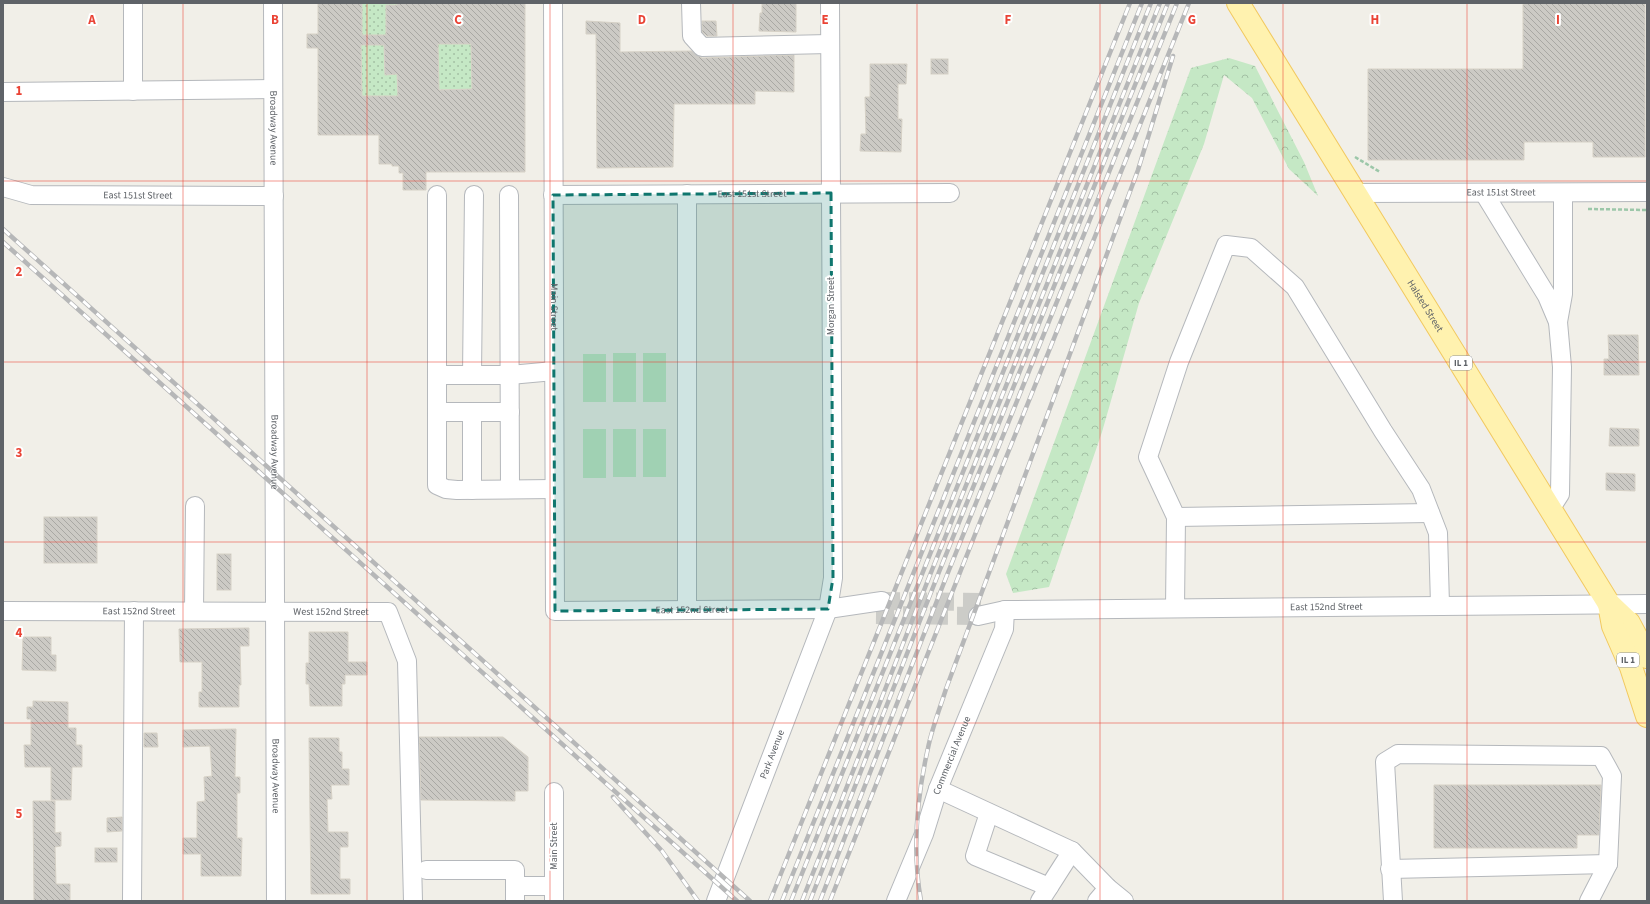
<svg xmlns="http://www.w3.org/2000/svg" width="1650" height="904" font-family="'Source Sans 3',sans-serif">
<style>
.grass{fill:url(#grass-dots)}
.forest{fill:url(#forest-crowns)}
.park{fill:#c5e8c5}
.building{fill:url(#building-back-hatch);stroke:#d6d1c6;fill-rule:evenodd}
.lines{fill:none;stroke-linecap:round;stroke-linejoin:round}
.minor-tunnel{stroke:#ccccc8;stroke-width:18;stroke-dasharray:18 9;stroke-linecap:butt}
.minor-casing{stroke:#b5b8bc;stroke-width:20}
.major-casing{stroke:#f2c960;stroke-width:24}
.path{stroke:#9cc7a9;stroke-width:2.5;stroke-dasharray:4 2;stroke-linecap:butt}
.minor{stroke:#fff;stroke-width:18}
.major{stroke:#fff2af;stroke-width:22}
.rail-casing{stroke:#b6b7b8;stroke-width:4.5}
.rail{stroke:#fff;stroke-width:3;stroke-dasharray:9;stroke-linecap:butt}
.marked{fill:#0f766e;fill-opacity:0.2;stroke:#0f766e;stroke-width:3;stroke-dasharray:8 5;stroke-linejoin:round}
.grid{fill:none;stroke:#ea4335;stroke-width:1;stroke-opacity:0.55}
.labels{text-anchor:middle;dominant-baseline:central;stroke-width:4;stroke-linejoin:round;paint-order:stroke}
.shield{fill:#fff;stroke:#8f9295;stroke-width:1}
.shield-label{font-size:9px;font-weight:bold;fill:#5f6368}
.street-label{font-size:10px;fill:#5f6368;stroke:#fff}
.grid-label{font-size:13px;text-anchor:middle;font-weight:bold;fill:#ea4335;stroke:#fff;stroke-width:4;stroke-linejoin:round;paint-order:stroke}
</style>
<defs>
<pattern id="grass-dots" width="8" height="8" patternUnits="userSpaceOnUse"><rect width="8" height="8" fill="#c5e8c5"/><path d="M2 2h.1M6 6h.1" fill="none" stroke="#a3c0a4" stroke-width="1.8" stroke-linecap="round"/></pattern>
<pattern id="forest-crowns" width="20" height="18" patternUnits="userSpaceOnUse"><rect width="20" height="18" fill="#c5e8c5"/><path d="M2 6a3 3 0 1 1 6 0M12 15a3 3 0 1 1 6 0" fill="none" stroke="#a3c0a4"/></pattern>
<pattern id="building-back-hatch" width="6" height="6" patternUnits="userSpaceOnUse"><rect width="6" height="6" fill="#cccac5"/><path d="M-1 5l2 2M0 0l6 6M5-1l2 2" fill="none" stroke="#a9a8a4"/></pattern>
</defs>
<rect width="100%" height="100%" fill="#f1efe8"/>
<g class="grass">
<path d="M362 3H397V5H386V29L388 30V35H362Z"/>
<path d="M438 44H471L472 89 419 90Z"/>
<path d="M361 45H388L384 49 385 74H399L397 77 398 96 362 108Z"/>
</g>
<path class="forest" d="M1229 58 1255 66 1304 162 1318 196 1289 169 1252 98 1224 75 1204 144 1139 303 1102 432 1049 587 1013 593 1006 574 1191 68Z"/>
<g class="park">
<rect x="613" y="353" width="23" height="49"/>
<rect x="643" y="353" width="23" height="49"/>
<rect x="583" y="354" width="23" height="48"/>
<rect x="583" y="429" width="23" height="49"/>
<rect x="613" y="429" width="23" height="48"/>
<rect x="643" y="429" width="23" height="48"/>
</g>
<g class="building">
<path d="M318 3H362V35H386V5H397V3H525V172H426V190H403V173H399V166H392V164H379V135H318V48H307V34H318ZM438 44H471L472 89 439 90ZM361 45H384L385 75 397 74 398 96H362Z"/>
<path d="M762 3H796V32L759 31 760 13H762Z"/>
<path d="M1523 3H1645V157H1593V142H1524V160H1368V69H1523Z"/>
<path d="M586 21 620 23V52L692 51 698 56 702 58 794 55V92L755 91V104H674L673 167 597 168 596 34H586Z"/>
<path d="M702 21H716L717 36H707L702 32Z"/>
<rect x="931" y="59" width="17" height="15"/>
<path d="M870 64H907L906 84H898V119H902L901 152 860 151 861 134H866L865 97H870Z"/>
<path d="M1608 335H1638L1639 375H1604V359H1609Z"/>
<path d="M1610 428 1639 429V446H1609Z"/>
<path d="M1606 473 1635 474V491L1606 490Z"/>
<rect x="44" y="517" width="53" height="46"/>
<rect x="217" y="554" width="14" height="36"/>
<path d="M249 628V646H240L241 685H239V707H199V692H202V662H180L179 629Z"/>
<path d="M309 632H348V662H367V675H345V684H342V706H310L309 684H306V663H309Z"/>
<path d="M23 637H51V655H56V671L22 670Z"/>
<path d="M33 701 68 702V728H76V745H82V767H72L71 800H51V767H25L24 745H31V719H27V707H33Z"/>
<path d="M236 729 235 777H240V793H237V838H242L241 876H201V854H183V838H197V802L205 801 204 777 212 776 210 746 183 747V730Z"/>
<path d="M144 733H157L158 747H144Z"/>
<path d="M419 737H503L528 757V791H515V801L421 800Z"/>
<path d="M309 738H339V752H342V769H349V785H331L332 799H327L328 832H348V847H340V879H350V894H311Z"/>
<path d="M1434 785H1601L1599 835H1577V848H1434Z"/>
<path d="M33 801H55V833L61 832V846L55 847 56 884H70V901H34Z"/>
<path d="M122 817V831L107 832V818Z"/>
<rect x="95" y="848" width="22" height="14"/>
</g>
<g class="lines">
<g class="minor-tunnel">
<path d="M882 601 985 602"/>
<path d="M876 615 978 616"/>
</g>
<defs>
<g id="minor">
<path id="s1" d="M273 3 276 901"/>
<path id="s2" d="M553 3 555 611 828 609 882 601"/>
<path d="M691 3 692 36 702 47 829 44"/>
<path d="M133 91V3"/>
<path d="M3 92 273 89"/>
<path id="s3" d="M3 187 31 195 274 196"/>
<path id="s4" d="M1354 193 1647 192"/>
<path d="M1484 193 1547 296 1558 322 1562 367 1560 494 1551 508"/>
<path d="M437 195V485L446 489 457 490 554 489"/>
<path d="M509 195 510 489"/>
<path id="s5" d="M553 195 950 193"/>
<path d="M1558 322 1563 294V193"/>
<path d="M437 375H510L554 371"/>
<path d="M472 375 474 195"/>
<path d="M437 412H510"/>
<path d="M472 490V412"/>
<path d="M1176 517 1430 513"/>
<path d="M1175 608 1176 517 1148 457 1179 362 1226 245 1251 248 1295 287 1383 431 1421 489 1438 533 1440 605"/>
<path d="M687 610V194"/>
<path id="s6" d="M3 611 388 612 407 661 413 901"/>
<path d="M194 611 195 506"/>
<path id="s7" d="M978 616 1005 610 1647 604"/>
<path d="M938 789 1072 851 1108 888 1124 901"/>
<path d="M554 792V901"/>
<path d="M989 813 975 856 1049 887"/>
<path d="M1390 869 1608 864"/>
<path d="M426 870H515V901"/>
<path d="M515 886H554"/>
<path d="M132 901 134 611"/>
<path id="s8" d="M716 901 828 609 833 578 830 3"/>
<path id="s9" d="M896 901 924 834 938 789 1004 629 1005 610"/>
<path d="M1040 901 1072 851"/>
<path d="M1097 901 1108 888"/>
<path d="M1393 901 1385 762 1398 754 1601 756 1612 776 1608 864 1589 901"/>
</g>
<g id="major">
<path id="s10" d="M1238 3 1609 604 1629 623 1647 657"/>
<path d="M1609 604 1613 626 1631 667 1647 716"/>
</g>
</defs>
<use href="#minor" class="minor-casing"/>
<use href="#major" class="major-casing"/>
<g class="path">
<path d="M1355 157 1380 172"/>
<path d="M1588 209 1647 210"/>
</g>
<use href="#minor" class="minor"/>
<use href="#major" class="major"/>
<defs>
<g id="rail">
<path d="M3 229 750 901"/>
<path d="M3 242 737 901"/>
<path d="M613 797 662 851 698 901"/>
<path d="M770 901 1130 3"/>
<path d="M782 901 1142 3"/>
<path d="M791 901 1151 3"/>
<path d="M802 901 930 575 1160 3"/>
<path d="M810 901 939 572 1168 3"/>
<path d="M820 901 947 575 1177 3"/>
<path d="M830 901 976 532 1189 3"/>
<path d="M921 901C912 851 917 797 928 748 932 728 940 708 946 689L1138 170 1173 56"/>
</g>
</defs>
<use href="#rail" class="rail-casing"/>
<use href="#rail" class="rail"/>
</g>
<path class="marked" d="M831 193 833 578 828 609 555 611 553 195Z"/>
<path class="grid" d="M183 3V901M367 3V901M550 3V901M733 3V901M917 3V901M1100 3V901M1283 3V901M1467 3V901M3 181H1647M3 362H1647M3 542H1647M3 723H1647"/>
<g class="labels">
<g class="shield">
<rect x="1450" y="356" width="22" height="14" rx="3"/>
<rect x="1617" y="653" width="22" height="14" rx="3"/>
</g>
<g class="shield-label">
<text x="1461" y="363">IL 1</text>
<text x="1628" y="660">IL 1</text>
</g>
<g class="street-label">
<text stroke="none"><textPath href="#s1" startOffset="125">Broadway Avenue</textPath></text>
<text stroke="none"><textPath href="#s4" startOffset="147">East 151st Street</textPath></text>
<text stroke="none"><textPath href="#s5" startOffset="199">East 151st Street</textPath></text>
<text stroke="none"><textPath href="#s3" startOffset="136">East 151st Street</textPath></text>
<text transform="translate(831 306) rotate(-90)">Morgan Street</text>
<text stroke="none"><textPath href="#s10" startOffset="356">Halsted Street</textPath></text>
<text stroke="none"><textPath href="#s2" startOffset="304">Main Street</textPath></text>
<text stroke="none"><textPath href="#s1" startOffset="449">Broadway Avenue</textPath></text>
<text stroke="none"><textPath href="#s7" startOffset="349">East 152nd Street</textPath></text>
<text stroke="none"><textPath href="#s2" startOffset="745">East 152nd Street</textPath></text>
<text stroke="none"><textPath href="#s6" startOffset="136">East 152nd Street</textPath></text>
<text stroke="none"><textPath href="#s6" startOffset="328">West 152nd Street</textPath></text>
<text stroke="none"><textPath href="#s8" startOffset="157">Park Avenue</textPath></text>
<text stroke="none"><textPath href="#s9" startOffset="156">Commercial Avenue</textPath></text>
<text stroke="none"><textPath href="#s1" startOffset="773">Broadway Avenue</textPath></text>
<text transform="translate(554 846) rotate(-90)">Main Street</text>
</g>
</g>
<g class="grid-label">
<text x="92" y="24">A</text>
<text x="275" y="24">B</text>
<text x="458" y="24">C</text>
<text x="642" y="24">D</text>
<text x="825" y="24">E</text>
<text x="1008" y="24">F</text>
<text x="1192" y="24">G</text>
<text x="1375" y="24">H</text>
<text x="1558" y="24">I</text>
<text x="19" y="95">1</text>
<text x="19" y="276">2</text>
<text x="19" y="457">3</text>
<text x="19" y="637">4</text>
<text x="19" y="818">5</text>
</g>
<rect width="1650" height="904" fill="none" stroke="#5f6368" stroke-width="8"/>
</svg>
